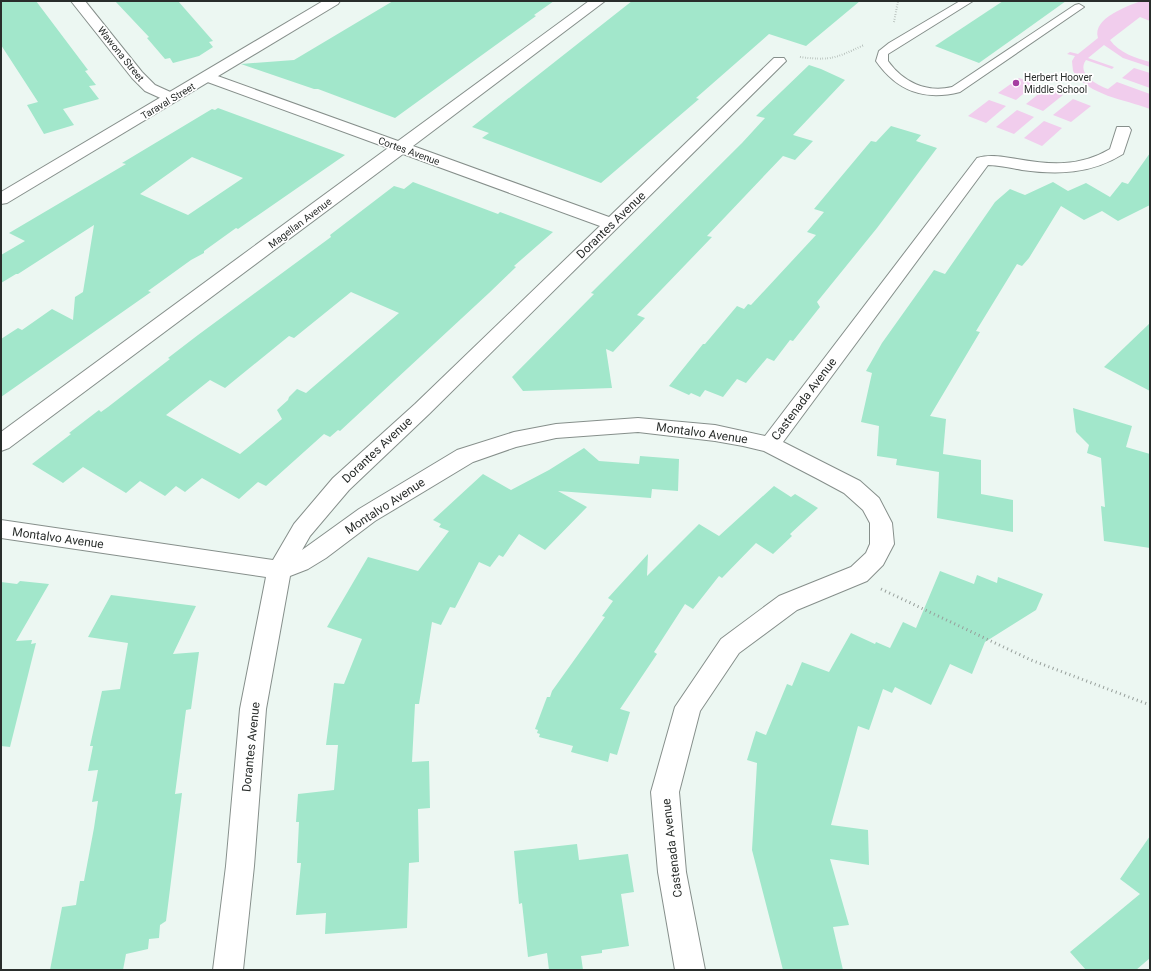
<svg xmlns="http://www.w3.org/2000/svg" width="1151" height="971" font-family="Roboto,sans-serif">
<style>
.green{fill:#f1cded}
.building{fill:#a2e7cb;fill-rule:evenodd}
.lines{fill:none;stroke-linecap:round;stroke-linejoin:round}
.service-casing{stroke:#868f8b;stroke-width:2}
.minor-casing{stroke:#868f8b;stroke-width:2}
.tertiary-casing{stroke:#868f8b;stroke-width:2}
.path-far1{stroke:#979f9b;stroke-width:2;stroke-dasharray:0.5 2;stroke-linecap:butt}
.path{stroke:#979f9b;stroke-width:3;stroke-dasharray:1 3.5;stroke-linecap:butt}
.service{fill:#fff;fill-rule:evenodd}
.minor{fill:#fff;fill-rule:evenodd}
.tertiary{fill:#fff;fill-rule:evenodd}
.poi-dot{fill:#a63ea1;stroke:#fff;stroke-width:1.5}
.labels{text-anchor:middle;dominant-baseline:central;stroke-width:3.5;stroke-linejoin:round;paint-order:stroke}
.far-street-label{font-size:10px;fill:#292d2b;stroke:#fff}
.far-poi-label{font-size:10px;fill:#292d2b;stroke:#fff;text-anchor:start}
.street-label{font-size:12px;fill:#292d2b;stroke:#fff}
</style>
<rect width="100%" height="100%" fill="#ecf7f2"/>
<g class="green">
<path d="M1141 1H1150V21L1140 17 1110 40C1119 53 1136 58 1150 62V67L1123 58 1104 45 1088 58 1114 67 1112 69 1086 60C1076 74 1097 85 1108 89L1117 82 1150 94V109C1124 99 1089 96 1073 71L1072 61 1075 56 1067 54 1070 52 1078 54 1098 38C1092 18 1128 6 1141 1Z"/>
<path d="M1134 68 1150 73V88L1122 78Z"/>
<path d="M1019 78 1035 84 1016 100 998 93Z"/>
<path d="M1046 88 1063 95 1043 111 1026 104Z"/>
<path d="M1073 99 1091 106 1071 122 1053 115Z"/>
<path d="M989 100 1006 106 986 123 968 116Z"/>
<path d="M1017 110 1034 117 1014 134 996 127Z"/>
<path d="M1044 121 1062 128 1042 146 1024 138Z"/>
</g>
<g class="building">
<path d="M1 1H36L88 70 85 71 96 85 89 86 99 99 63 109 74 125 44 134 27 105 38 102 1 45Z"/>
<path d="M115 1H178L213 41 209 42 213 47 199 56 173 63 170 58 165 59 147 38 149 37Z"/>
<path d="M393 1H554L534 15 536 16 395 118 318 89H314L241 64 294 60Z"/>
<path d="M632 1H860L806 46 769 34 696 98 699 99 601 183 482 138 489 133 472 127Z"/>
<path d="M1003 1H1066L979 63 935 46Z"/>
<path d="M809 65 821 69 845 80 793 135 813 141 795 160 783 156 707 236 712 237 637 315 645 318 613 352 606 349 612 388 523 391 512 377 594 294 591 293 742 143 765 118 756 116Z"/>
<path d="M218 108 345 155 238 229 236 228 204 251V253L191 260 148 291 151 292 1 397V339L18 328 22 330 52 309 73 320 75 297 83 292 94 225 18 274H16L1 283V255L25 241 9 233 126 164 122 163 212 109 215 110ZM192 157 243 178 188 215 140 194Z"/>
<path d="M891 126 921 135 916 141 937 148 877 228 817 302 820 307 793 341 790 340 774 361 767 358 746 383 737 379 723 397 705 390 700 397 691 393 689 395 669 386 703 344H705L737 306 744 309 748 304 751 305 816 235 807 232 824 212 814 209 871 141 876 142Z"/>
<path d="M1150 153V205L1118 221 1102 211 1084 220 1061 206 1029 258 1022 266 1017 264 976 331 980 332 930 416 946 419 943 454 981 460V494L1013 500V532L937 518 939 472 896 465 897 459 877 456 879 426 861 422 872 373 866 371 882 343 934 270 945 274 995 202 1010 189 1025 195 1053 182 1068 191 1086 183 1110 197 1122 182 1128 184Z"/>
<path d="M413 182 498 214 500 212 553 232 514 266 516 267 489 293 340 431 338 430 330 437 324 434 266 486 258 482 239 499 202 478 185 492 176 486 165 496 140 481 126 493 83 467 63 483 32 464 71 434 69 433 99 410 101 412 108 407 170 359 168 358 198 335 331 237 330 235 394 186 404 189ZM351 292 399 313 306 393 297 389 289 397 288 400 277 410 282 419 240 454 166 415 210 380 225 388 289 336 294 338Z"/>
<path d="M1150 323V391L1104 367Z"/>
<path d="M1073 408 1132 426 1126 447 1150 454V548L1104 541 1101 506 1105 507 1101 458 1087 453 1089 445 1076 432Z"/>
<path d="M584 448 599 461 639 464 640 456 679 459 678 491 652 489 651 498 558 491 587 507 545 550 519 534 503 557 499 555 490 567 479 562 455 608 450 607 441 625 432 622 419 704H415L412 762 429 761 430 808 418 809 419 862 409 863 407 928 325 934 326 913 296 915 301 863H297L299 822H296L298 794 334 790 338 745H326L334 683 344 684 362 639 327 627 368 557 418 571 449 531 439 527 441 524 433 520 483 474 511 490 549 470Z"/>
<path d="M774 486 791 497 795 494 818 508 790 534 792 536 773 554 756 543 722 578 719 576 693 609 685 604 654 652 657 654 620 709 630 712 617 755 610 753 608 762 571 752 573 746 539 737 540 734 537 733 538 730 535 729 547 697H550L552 691 605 617 602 616 613 601 608 598 648 554 647 576 699 524 719 536Z"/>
<path d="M940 571 974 584 977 575 997 583 998 577 1043 594 1036 610 985 642 972 674 950 664 931 705 895 687 892 693 883 689 869 730 858 726 831 825 868 830 869 865 830 859 849 925 833 927 843 970H783L752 850 757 763 747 760 756 731 766 735 787 684 792 686 802 662 829 672 851 633 875 644 876 642 890 648 903 622 916 628Z"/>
<path d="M20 581 49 584 16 641 32 640 31 644 36 643 10 747 1 746V582L17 584Z"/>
<path d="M111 595 196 606 173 654 199 652 191 709 186 710 175 794 182 793 166 921 160 925 159 938 149 939 148 949 126 954 123 970H50L62 907 76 905 80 881H84L94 828 98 801 92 802 98 770 88 771 93 746H90L102 691 120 689 128 643 88 637Z"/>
<path d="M1150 836V958L1136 970H1086L1070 952 1140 894 1120 879Z"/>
<path d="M577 844 579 860 628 854 634 892 621 894 629 946 602 950V953L581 956 583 970H549L547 953 528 957 522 903 519 904 514 851Z"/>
</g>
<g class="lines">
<defs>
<path id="service" d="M960 1H973L888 54V61C903 82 926 93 952 87L1075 5 1079 4 1084 7 960 92C924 101 897 91 876 61L879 51 889 43Z"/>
<g id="minor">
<path d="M71 1H85L142 72 155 85 177 95 180 98 177 101H167L145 91 132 78Z"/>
<path d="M589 1H605L413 146 609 217 774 58H784L786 61 429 414 349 490 310 536 302 550 359 509 457 450 514 432 556 424 638 418 715 425 765 436 977 158C991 154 1003 157 1017 159 1051 165 1079 167 1110 149L1117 127H1129L1131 130 1123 154C1091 174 1058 175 1022 170 1011 168 999 165 988 165L783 442 860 481 879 498 892 523 894 544 883 565 867 581 797 610 739 653 700 711 679 792 686 872 705 970H675L658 872 651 792 675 707 721 639 779 596 851 567 866 553 870 544V523L863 510 844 493 818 479 764 451 743 446 715 441 638 432 556 438 516 447 473 462 375 521 326 558 308 569 290 576 266 709 254 866 243 970H213L226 866 240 709 266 577 1 538V520L273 560 294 524 333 478 415 404 600 226 403 154 9 448 1 451V432L388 148 202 80 200 77 202 74H212L398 141Z"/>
</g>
<path id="tertiary" d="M323 1H340L338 4 7 203 1 204V192Z"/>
</defs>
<use href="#service" class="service-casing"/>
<use href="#minor" class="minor-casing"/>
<use href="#tertiary" class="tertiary-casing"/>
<g class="path-far1">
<path d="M894 22 898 1"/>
<path d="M800 57C831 61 836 58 864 45"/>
</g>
<path class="path" d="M881 589 1031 660 1150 705"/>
<use href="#service" class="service"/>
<use href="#minor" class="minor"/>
<use href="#tertiary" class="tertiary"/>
</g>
<circle class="poi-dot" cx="1016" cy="83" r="4"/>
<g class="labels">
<g class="far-street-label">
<text transform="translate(121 54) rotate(51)">Wawona Street</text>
<text transform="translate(168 101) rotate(-31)">Taraval Street</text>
<text transform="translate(409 151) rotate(20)">Cortes Avenue</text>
<text transform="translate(300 223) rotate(-37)">Magellan Avenue</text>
</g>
<g class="far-poi-label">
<text x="1024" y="77">Herbert Hoover<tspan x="1024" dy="12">Middle School</tspan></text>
</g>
<g class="street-label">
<text transform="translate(611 225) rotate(-44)">Dorantes Avenue</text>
<text transform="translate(804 399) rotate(-53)">Castenada Avenue</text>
<text transform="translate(702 433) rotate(8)">Montalvo Avenue</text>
<text transform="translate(377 450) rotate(-43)">Dorantes Avenue</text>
<text transform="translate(385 506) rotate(-33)">Montalvo Avenue</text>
<text transform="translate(58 538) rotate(8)">Montalvo Avenue</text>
<text transform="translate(251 747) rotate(-84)">Dorantes Avenue</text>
<text transform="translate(672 848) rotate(-97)">Castenada Avenue</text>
</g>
</g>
<rect width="1151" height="971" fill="none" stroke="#292d2b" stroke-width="4"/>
</svg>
